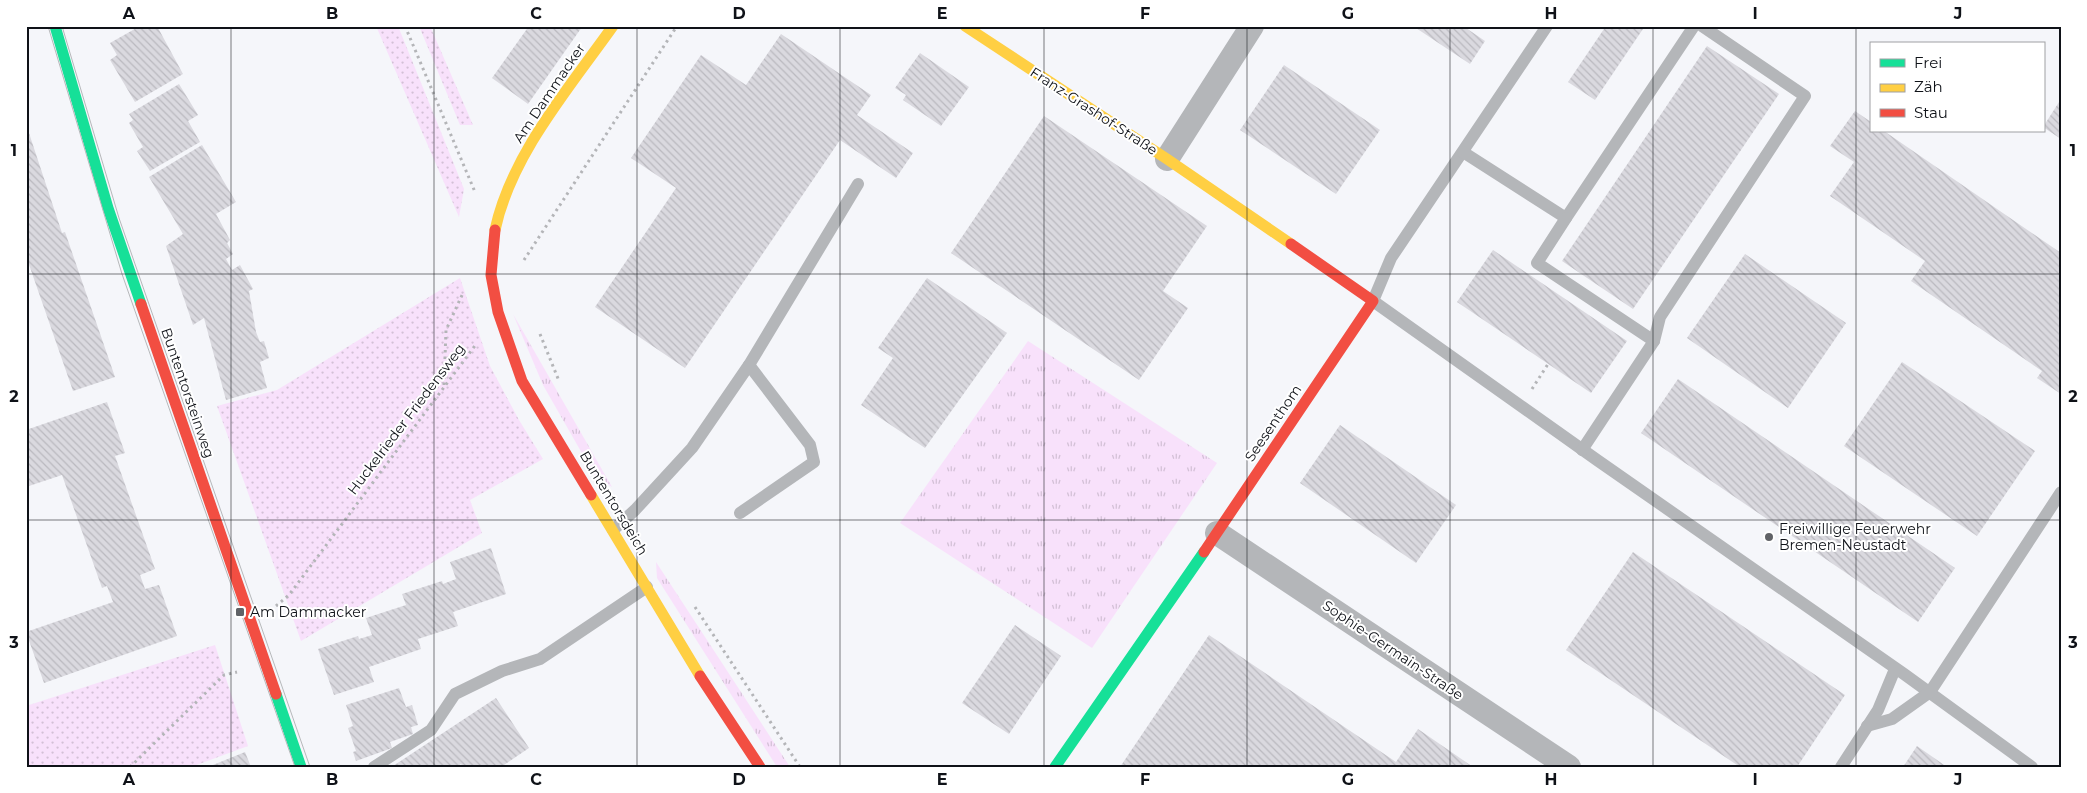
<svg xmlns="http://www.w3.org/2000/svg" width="2087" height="793" font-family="Montserrat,sans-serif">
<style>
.grass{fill:url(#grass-tufts)}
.park{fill:url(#park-dots)}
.building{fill:url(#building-back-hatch)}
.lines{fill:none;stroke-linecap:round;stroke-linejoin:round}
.path{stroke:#b4b5b8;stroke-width:3;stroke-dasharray:2.5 4;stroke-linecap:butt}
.lane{stroke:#b4b6b9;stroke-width:12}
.street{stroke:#b4b6b9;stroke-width:24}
.fast{stroke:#16e098;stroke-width:11}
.slow{stroke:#ffcf43;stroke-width:11}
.jam{stroke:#f24e42;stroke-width:11}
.tram{stroke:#b6b8ba;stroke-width:1}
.grid{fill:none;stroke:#0f1218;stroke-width:1;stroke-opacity:0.55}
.poi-dot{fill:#606267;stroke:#fff;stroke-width:2}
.labels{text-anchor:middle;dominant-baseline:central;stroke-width:4;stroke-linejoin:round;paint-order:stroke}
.street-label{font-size:14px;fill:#0f1218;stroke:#fff}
.poi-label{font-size:14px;fill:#0f1218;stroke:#fff;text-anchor:start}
.neatline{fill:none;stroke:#0f1218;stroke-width:2}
.grid-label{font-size:16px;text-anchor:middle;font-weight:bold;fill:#0f1218}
</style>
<defs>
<pattern id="grass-tufts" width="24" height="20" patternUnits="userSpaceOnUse" patternTransform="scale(1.25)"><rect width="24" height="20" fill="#f8e1fb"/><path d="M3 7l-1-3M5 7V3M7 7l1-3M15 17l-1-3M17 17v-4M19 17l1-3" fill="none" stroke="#d3c0d6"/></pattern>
<pattern id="park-dots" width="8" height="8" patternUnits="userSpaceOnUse" patternTransform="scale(1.25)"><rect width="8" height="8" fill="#f8e1fb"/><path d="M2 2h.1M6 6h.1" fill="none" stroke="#d3c0d6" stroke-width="1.8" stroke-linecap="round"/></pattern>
<pattern id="building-back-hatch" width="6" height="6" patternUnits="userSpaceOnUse" patternTransform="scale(1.25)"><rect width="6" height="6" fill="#dad9df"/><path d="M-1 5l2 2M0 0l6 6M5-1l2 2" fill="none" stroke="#bab9bf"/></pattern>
</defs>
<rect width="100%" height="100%" fill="#f5f6fa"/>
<g class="grass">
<path d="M513 314 612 487 595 476 543 385Z"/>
<path d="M1028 341 1217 463 1092 648 900 523Z"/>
<path d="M656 562 790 767H777L657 578Z"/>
</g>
<g class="park">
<path d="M376 26H398L464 189 459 217Z"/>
<path d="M419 26H430L473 125H460Z"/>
<path d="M460 278 490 366 519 420 543 459 470 500 482 533 301 641 217 406 277 390Z"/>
<path d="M215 645 248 746 191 767H26V706Z"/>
</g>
<g class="building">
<path d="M140 26H157L183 74 135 102 110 60 117 55 110 43Z"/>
<path d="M529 26 582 27 528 104 492 78Z"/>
<path d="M1413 26H1463L1485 41 1470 64Z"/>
<path d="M1606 26H1645L1595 100 1568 82Z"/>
<path d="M781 34 871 95 857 115 913 153 896 178 840 140 685 368 595 307 676 188 631 158 701 55 746 85Z"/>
<path d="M1707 46 1779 94 1633 309 1562 261Z"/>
<path d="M920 53 969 87 941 126 903 100 906 95 895 88Z"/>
<path d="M1284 65 1380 130 1336 194 1240 130Z"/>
<path d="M179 84 198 115 188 121 200 142 150 171 137 151 143 147 129 123 133 120 129 114Z"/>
<path d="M2061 99V139L2043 127Z"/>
<path d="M1855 111 1871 122V131H1884L2061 253V394L2037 378 2042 371 1911 281 1925 261 1830 196 1854 162 1830 146Z"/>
<path d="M1044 116 1207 226 1163 291 1188 308 1139 380 951 253Z"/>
<path d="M26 124 62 233 65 232 115 377 73 391 26 256Z"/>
<path d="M202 145 236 202 216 214 230 240 227 243 233 254 226 259 232 270 240 265 253 289 249 291 256 332 260 342 264 341 269 358 260 362 267 388 226 400 204 318 193 325 166 246 183 234 149 177Z"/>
<path d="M1493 250 1627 341 1591 393 1457 302Z"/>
<path d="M1745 254 1846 323 1788 408 1687 338Z"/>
<path d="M927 278 1007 333 925 448 861 405 893 358 878 348Z"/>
<path d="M1902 362 2035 451 1977 536 1844 446Z"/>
<path d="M1678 379 1955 568 1918 622 1641 433Z"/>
<path d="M107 402 125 453 115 456 155 569 140 575 145 589 159 585 177 636 44 683 26 632 113 602 107 586 102 588 62 475 26 487V430Z"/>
<path d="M1340 425 1456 505 1416 563 1300 483Z"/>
<path d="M491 548 506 594 453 612 458 626 418 639 421 649 369 667 374 682 334 695 318 649 358 636 359 639 372 635 366 618 406 605 402 594 442 581 443 584 456 579 450 562Z"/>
<path d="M1633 552 1845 695 1797 767H1740L1566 650Z"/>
<path d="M1015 625 1061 656 1009 734 962 703Z"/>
<path d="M1209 635 1396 762 1418 729 1473 767H1120Z"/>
<path d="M399 688 406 707 412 705 418 725 411 727 413 734 390 742 392 748 356 761 353 752 356 751 348 728 353 726 346 705Z"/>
<path d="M496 698 529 748 501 767H463L461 764 457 767 393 766Z"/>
<path d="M1917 746 1947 767H1903Z"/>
<path d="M245 752 251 767H208Z"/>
</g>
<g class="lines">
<g class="path">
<path d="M405 26 475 192"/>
<path d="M524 260 677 26"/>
<path d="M540 334 559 381"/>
<path d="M444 385 446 330 463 293"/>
<path d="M1532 389 1548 364"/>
<path d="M276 606 289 595 477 343"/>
<path d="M695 607 800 767"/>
<path d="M130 767 224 675 237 672"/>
</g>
<g class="lane">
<path d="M1547 26 1391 258 1373 301 1597 460 1904 674 2032 767"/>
<path d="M1463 152 1566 218 1694 26"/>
<path d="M1566 218 1537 263 1654 341"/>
<path d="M1582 450 1654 341 1660 317 1805 96 1702 26"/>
<path d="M740 513 814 462 810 445 749 365"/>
<path d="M613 530 635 510 692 448 749 365 858 184"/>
<path d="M1867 726 1892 719 1930 692 2061 492"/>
<path d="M374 767 431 730 455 694 502 671 540 659 647 587"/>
<path d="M1841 767 1878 710 1895 669"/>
</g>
<g class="street">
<path d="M1167 159 1252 26"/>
<path d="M1217 533 1569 767"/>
</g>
<g class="fast">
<path d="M55 26 108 208 141 304"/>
<path d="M276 694 301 767"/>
<path d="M1055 767 1204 552"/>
</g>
<g class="slow">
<path d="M965 26 1167 159 1291 244"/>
<path d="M495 230C511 155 569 88 613 26"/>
<path d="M591 495 700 676"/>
</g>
<g class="jam">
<path d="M495 230 491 275 498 312 522 381 591 495"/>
<path d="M141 304 276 694"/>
<path d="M1204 552 1373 301 1291 244"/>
<path d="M700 676 760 767"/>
</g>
<g class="tram">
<path d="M48 26 122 274 295 767"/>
<path d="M62 26 119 218 310 767"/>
</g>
</g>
<path class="grid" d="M231 26V767M434 26V767M637 26V767M840 26V767M1044 26V767M1247 26V767M1450 26V767M1653 26V767M1856 26V767M26 274H2061M26 520H2061"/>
<g class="poi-dot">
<circle cx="1769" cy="537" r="5"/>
<rect x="235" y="607" width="10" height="10" rx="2.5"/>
</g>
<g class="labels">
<g class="street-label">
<text transform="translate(549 93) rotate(-56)">Am Dammacker</text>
<text transform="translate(1094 111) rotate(33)">Franz-Grashof-Straße</text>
<text transform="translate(188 393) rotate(71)">Buntentorsteinweg</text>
<text transform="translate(406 419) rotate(-53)">Huckelrieder Friedensweg</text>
<text transform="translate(1273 423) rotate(-56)">Seesenthom</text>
<text transform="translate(614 503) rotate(59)">Buntentorsdeich</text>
<text transform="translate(1393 650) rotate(34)">Sophie-Germain-Straße</text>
</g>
<g class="poi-label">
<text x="1779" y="529">Freiwillige Feuerwehr<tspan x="1779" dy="16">Bremen-Neustadt</tspan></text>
<text x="250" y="612">Am Dammacker</text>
</g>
</g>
<rect width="2087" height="793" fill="none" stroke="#ffffff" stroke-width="55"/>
<rect x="1870" y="42" width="175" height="90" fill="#ffffff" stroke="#9fa0a3"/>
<rect x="1880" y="59" width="25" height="8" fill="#16e098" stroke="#9fa0a3"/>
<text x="1914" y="68" font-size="15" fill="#0f1218">Frei</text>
<rect x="1880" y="84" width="25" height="8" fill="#ffcf43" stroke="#9fa0a3"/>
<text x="1914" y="92" font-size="15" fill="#0f1218">Zäh</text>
<rect x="1880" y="109" width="25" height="8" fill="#f24e42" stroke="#9fa0a3"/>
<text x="1914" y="118" font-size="15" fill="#0f1218">Stau</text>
<rect x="28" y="28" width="2032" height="738" class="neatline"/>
<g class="grid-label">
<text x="129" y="19">A</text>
<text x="332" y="19">B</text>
<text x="536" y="19">C</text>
<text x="739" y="19">D</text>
<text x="942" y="19">E</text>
<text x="1145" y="19">F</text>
<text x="1348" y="19">G</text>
<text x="1551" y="19">H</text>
<text x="1755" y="19">I</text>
<text x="1958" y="19">J</text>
<text x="14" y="156">1</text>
<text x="2073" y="156">1</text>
<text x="14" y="402">2</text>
<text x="2073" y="402">2</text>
<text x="14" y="648">3</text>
<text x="2073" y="648">3</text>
<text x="129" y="785">A</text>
<text x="332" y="785">B</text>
<text x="536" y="785">C</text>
<text x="739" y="785">D</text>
<text x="942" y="785">E</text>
<text x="1145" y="785">F</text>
<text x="1348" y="785">G</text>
<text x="1551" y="785">H</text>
<text x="1755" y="785">I</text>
<text x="1958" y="785">J</text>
</g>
</svg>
